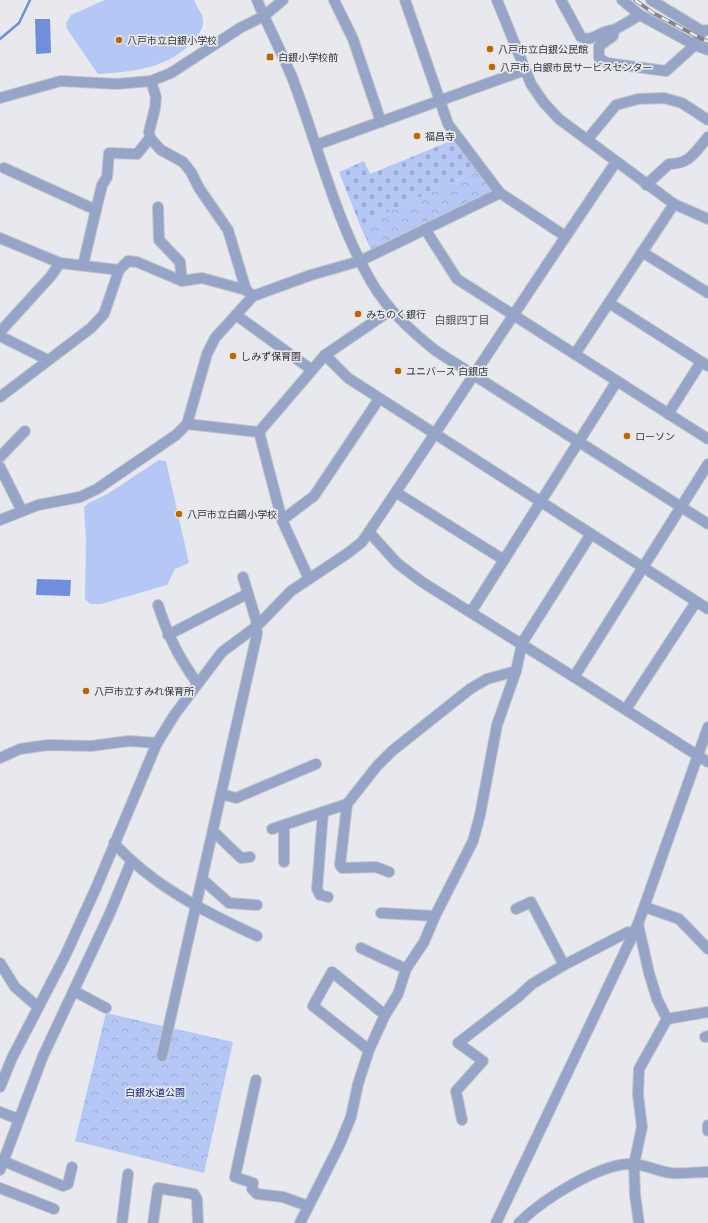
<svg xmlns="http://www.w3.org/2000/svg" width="708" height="1223" font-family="Lato,'Noto Sans JP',sans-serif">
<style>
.cemetery{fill:url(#cemetery-stones)}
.park{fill:url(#park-crowns)}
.pitch{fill:#b4c7f5}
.water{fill:#718edc}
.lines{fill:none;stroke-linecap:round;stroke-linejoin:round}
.stream{stroke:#718edc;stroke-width:2.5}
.minor-casing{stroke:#c3c5c9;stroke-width:12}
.minor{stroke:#96a4c8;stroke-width:10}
.rail-casing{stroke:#838588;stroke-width:4}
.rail{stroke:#e7e9ee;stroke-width:2.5;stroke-dasharray:8;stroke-linecap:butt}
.poi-dot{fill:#be6601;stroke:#e7e9ee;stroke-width:1.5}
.labels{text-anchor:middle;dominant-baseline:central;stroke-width:3.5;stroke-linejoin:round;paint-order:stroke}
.poi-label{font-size:10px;fill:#323335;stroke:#e7e9ee;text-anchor:start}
.park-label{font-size:10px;fill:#101f78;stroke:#e7e9ee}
.neighbourhood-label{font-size:11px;fill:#505155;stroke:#e7e9ee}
</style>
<defs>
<pattern id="cemetery-stones" width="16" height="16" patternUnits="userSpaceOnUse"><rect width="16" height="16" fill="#b4c7f5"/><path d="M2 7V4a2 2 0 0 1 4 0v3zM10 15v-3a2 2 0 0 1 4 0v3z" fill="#9babd3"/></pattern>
<pattern id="park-crowns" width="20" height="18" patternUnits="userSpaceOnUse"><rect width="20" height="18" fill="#b4c7f5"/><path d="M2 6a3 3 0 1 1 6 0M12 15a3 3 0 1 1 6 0" fill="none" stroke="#9babd3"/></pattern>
</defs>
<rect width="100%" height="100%" fill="#e7e9ee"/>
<path class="cemetery" d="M453 140 477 171 360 225 339 172 364 161 370 174Z"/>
<g class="park">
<path d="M477 171 492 190 491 194 371 250 360 225Z"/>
<path d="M106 1013 233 1042 204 1173 75 1141Z"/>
</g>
<g class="pitch">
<path d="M105 0H194C196 6 202 13 203 19 204 27 200 33 195 39 171 68 133 72 98 74L67 29 66 23 71 15Z"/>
<path d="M159 460 166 461 189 563 175 569 167 585 101 604H90L85 599 86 539 84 507 89 503 109 493Z"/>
</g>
<g class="water">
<path d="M35 19H50L51 53 36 54Z"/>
<path d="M37 579 71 580 70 596 36 595Z"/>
</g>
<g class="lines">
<path class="stream" d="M0 39 19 23 30 0"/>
<defs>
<g id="minor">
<path d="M257 0C268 26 281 51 292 77 318 145 335 220 372 283 388 310 411 331 436 351L708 524"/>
<path d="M334 0 353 39 381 122"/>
<path d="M405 0 448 124 500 193 565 236"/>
<path d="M497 0 531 84 544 103 559 119 674 204 708 219"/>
<path d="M561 0 581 37C593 43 602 29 614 30L613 36 599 46V58L607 63 666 71 695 45 702 31 708 30"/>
<path d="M651 0 702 31"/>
<path d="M640 15 695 45 708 50"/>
<path d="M614 30 640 15 622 0"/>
<path d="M151 81 156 97 155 108 149 132 150 138 161 150 183 162 191 172 199 188 228 230 246 290"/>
<path d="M0 98 61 81 117 84 151 81 171 73 240 28 264 16 283 0"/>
<path d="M587 140 616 105 638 99 664 98 682 103 708 120"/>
<path d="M316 145 525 70"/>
<path d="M4 168 96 210 83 265"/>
<path d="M646 185 669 164C690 164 695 152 708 137"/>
<path d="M158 207 159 240 180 262 182 281"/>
<path d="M96 210 102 185 107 177 109 153 137 154 150 138"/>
<path d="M425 229 457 279 708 439"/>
<path d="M0 238 60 263 119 270"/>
<path d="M642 252 708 293"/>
<path d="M609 303 708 366"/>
<path d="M236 315 312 370"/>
<path d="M0 332 51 276 60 263"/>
<path d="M0 336 48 360"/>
<path d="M575 354 674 204"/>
<path d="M325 355 348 378 708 609"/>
<path d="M0 397 91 328 104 314 119 270 128 261 137 262 182 281 202 278 246 290 253 296"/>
<path d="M668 414 701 362"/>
<path d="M187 424 259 432 282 520 309 579"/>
<path d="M259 432 325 355 391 310"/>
<path d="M0 457 25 431"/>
<path d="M708 464 574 677 708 762"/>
<path d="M0 467 22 511"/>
<path d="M397 493 504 560"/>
<path d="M0 520 38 505 80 497 97 489 176 435 187 424 207 354 215 338 253 296 311 275 360 261 500 193"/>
<path d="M282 520 314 496 379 399"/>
<path d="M369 532 397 563 422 582 574 677"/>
<path d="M158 605C168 636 178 656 197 683"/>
<path d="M471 612 617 381"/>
<path d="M168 635 247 594"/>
<path d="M626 709 696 602"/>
<path d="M0 758 20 749 48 745 91 746 129 741 157 743"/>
<path d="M221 794 236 798 316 764"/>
<path d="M347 804 340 865 342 868 376 867 389 872"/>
<path d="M323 812 317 889 320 895 328 897"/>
<path d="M284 825V862"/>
<path d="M272 829 347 804 377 766 392 751 470 689 487 679 516 671"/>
<path d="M213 831 241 858 250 857"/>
<path d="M114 843C153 886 205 912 257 936"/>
<path d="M202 879 229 903 257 905"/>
<path d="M645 907 679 919 708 949"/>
<path d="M516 909 531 902 564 965"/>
<path d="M381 913 435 916"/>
<path d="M638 924 649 973 657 999 667 1019 639 1069 638 1095 642 1127 634 1164 635 1195 639 1223"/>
<path d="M361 948 406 969"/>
<path d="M0 963 15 987 38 1007"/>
<path d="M74 991 106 1008"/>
<path d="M667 1019 708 1012"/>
<path d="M705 1037 708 1036"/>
<path d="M369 1050 313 1006 332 972 385 1015"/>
<path d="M162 1056 257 634 256 620 243 577"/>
<path d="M256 1080 235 1177 253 1183 252 1189 257 1194 283 1197 308 1206"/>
<path d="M0 1087 12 1058 65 956 96 888 157 743 175 714 222 652 257 626 291 591 348 553 362 542C448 416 530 288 616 162"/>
<path d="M0 1112 18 1119"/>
<path d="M462 1120 456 1091 483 1061 458 1043 518 997 532 984 564 965 628 932 634 934"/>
<path d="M708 1125V1131"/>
<path d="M3 1161 63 1186 68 1184 72 1167"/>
<path d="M0 1170 43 1056 110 913 131 862"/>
<path d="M0 1188 54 1209"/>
<path d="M122 1223 128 1174"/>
<path d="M153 1223 158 1188 194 1194 197 1199 198 1223"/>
<path d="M300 1223 339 1146 351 1117 358 1084 369 1050 385 1015 398 994 406 969 424 942 435 916 473 841 480 815 497 725 516 671 522 643 591 534"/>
<path d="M496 1223 638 924 708 727"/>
<path d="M519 1223C542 1200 601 1162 633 1164 647 1165 659 1172 671 1173 683 1174 696 1172 708 1172"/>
</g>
</defs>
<use href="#minor" class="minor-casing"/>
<use href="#minor" class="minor"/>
<defs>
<path id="rail" d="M635 0 653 13 708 42"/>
</defs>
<use href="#rail" class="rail-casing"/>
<use href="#rail" class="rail"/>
</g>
<g class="poi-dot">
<circle cx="119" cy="40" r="4"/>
<circle cx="490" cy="49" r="4"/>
<rect x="266" y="53" width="8" height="8" rx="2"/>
<circle cx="492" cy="67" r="4"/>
<circle cx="417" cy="136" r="4"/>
<circle cx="358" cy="314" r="4"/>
<circle cx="233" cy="356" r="4"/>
<circle cx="398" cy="371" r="4"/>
<circle cx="627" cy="436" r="4"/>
<circle cx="179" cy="514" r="4"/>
<circle cx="86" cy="691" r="4"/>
</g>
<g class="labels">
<g class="poi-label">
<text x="127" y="40">八戸市立白銀小学校</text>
<text x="498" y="49">八戸市立白銀公民館</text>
<text x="278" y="57">白銀小学校前</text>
<text x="500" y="67">八戸市 白銀市民サービスセンター</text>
<text x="425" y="136">福昌寺</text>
<text x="366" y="314">みちのく銀行</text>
<text x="241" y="356">しみず保育園</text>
<text x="406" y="371">ユニバース 白銀店</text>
<text x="635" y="436">ローソン</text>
<text x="187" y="514">八戸市立白鷗小学校</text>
<text x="94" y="691">八戸市立すみれ保育所</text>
</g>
<g class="park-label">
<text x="155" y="1092">白銀水道公園</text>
</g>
<g class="neighbourhood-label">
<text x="462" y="319">白銀四丁目</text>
</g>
</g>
</svg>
